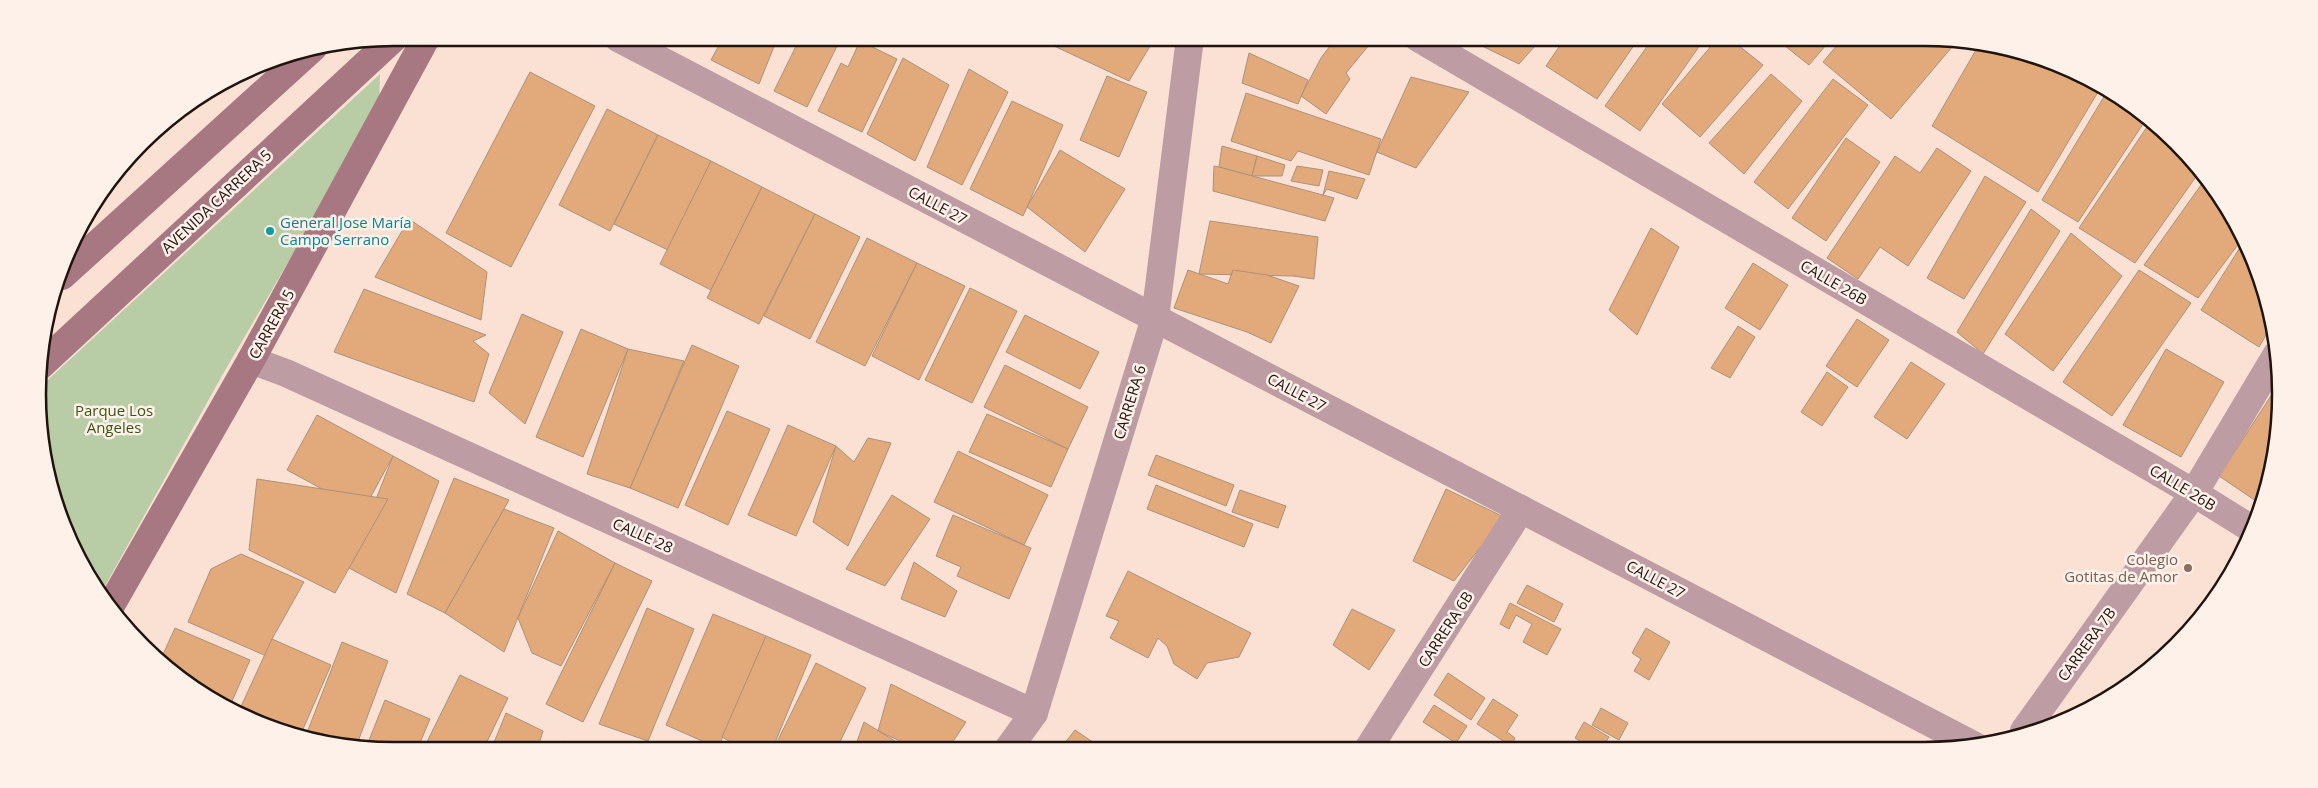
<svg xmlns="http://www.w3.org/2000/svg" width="2318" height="788" font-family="'Open Sans',sans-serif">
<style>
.green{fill:#b8cca6}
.building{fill:#e2aa7a;stroke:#ab917c}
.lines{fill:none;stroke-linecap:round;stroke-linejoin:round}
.street{stroke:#bd9ca3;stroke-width:28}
.secondary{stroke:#a77782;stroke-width:28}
.culture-dot{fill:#0f9aa8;stroke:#fef1ea;stroke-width:2}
.education-dot{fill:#8d6e63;stroke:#fef1ea;stroke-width:2}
.labels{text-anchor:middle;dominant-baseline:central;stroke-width:5;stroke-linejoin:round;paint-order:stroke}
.street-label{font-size:15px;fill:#1f140e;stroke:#fef1ea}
.culture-label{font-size:15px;fill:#0d838f;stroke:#fef1ea;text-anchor:start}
.park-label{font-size:15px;fill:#3a5615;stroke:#fef1ea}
.education-label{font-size:15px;fill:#785e54;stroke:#fef1ea;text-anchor:end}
.rim{fill:none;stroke:#1f140e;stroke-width:2.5}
</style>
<rect width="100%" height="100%" fill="#fbe1d3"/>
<path class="green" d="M380 74 379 106 223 374 100 595 50 486 38 418 39 388Z"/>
<g class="building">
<path d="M723 38 777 39 759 84 711 60Z"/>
<path d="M800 38H841L807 107 774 91Z"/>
<path d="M1037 38H1155L1129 81Z"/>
<path d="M1336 38H1372L1374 39 1346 73 1350 79 1326 114 1301 96 1321 58Z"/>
<path d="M1479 38H1542L1519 64 1482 46Z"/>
<path d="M1565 38H1639L1597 99 1546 66Z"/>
<path d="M1653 38H1705L1640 131 1605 106Z"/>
<path d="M1718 38H1729L1763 65 1700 137 1662 104Z"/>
<path d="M1775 38H1832L1809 65Z"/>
<path d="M1843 38H1924L1957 41 1891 119 1823 62Z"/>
<path d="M860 41 897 59 862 132 818 111 841 63 848 67Z"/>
<path d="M1980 43 1994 44 2061 65 2101 87 2038 192 1932 126Z"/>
<path d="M1249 53 1308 80 1298 104 1242 83Z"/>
<path d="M903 58 949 85 915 161 867 134Z"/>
<path d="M969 69 1008 92 962 185 927 167Z"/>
<path d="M530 72 595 106 511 267 446 233Z"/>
<path d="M1771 74 1802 101 1744 174 1709 143Z"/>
<path d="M1107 76 1147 92 1119 157 1080 140Z"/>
<path d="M1411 77 1469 92 1416 168 1377 152Z"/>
<path d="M1833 79 1868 105 1788 209 1754 182Z"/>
<path d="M2108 90 2122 98 2147 118 2078 222 2042 200Z"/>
<path d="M1246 93 1381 139 1369 175 1298 151 1291 161 1231 141Z"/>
<path d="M1012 101 1063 125 1023 216 970 189Z"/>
<path d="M607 109 658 135 610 231 559 205Z"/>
<path d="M2151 121 2176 142 2200 171 2135 263 2079 228Z"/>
<path d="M658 135 711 161 668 250 614 224Z"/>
<path d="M1846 138 1880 162 1826 241 1792 218Z"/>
<path d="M1222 146 1257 156 1252 176 1219 167Z"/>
<path d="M1937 148 1971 171 1908 266 1880 247 1858 279 1827 258 1895 156 1920 173Z"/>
<path d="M1060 150 1125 189 1085 252 1027 207Z"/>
<path d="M1257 156 1285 165 1282 176H1252Z"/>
<path d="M711 161 762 187 711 290 660 264Z"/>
<path d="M1214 166 1219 167 1334 198 1325 221 1213 191Z"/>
<path d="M1297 166 1323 170 1319 186 1291 181Z"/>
<path d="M1329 171 1365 179 1357 199 1327 189 1323 195Z"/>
<path d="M1985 176 2026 202 1964 299 1927 278Z"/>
<path d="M2206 178 2221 196 2243 238 2198 298 2144 265Z"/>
<path d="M762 187 815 214 759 324 707 298Z"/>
<path d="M2031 209 2060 231 1983 354 1957 332Z"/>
<path d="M815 214 860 237 810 339 764 316Z"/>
<path d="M409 219 487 272 481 320 375 277Z"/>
<path d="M1210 221 1318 237 1314 279 1293 276 1199 274Z"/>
<path d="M1651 228 1679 247 1637 335 1609 310Z"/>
<path d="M2071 233 2122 276 2053 371 2005 334Z"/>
<path d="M867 238 917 263 865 366 816 342Z"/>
<path d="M2244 241 2253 258 2273 323 2259 347 2201 310Z"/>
<path d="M917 263 965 286 919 380 872 356Z"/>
<path d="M1753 263 1788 285 1760 330 1725 308Z"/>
<path d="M1188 270 1228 284 1233 270 1267 275 1299 286 1271 343 1247 332 1174 308Z"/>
<path d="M2139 270 2191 303 2112 416 2063 382Z"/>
<path d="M970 288 1017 311 972 403 925 380Z"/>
<path d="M364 289 486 335 473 341 489 354 474 402 334 352Z"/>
<path d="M522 314 563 332 525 424 489 393Z"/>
<path d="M1025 315 1099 352 1080 389 1006 352Z"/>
<path d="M1857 319 1889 340 1857 387 1826 366Z"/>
<path d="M1738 326 1755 337 1730 378 1711 368Z"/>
<path d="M581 329 628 349 583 457 536 437Z"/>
<path d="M692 345 739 366 678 508 630 488Z"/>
<path d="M628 349 684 361 630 488 587 474Z"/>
<path d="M2166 349 2224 382 2181 457 2123 425Z"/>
<path d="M1911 362 1945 384 1907 439 1874 417Z"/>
<path d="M1005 365 1088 407 1068 449 984 407Z"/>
<path d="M1827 372 1848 387 1822 426 1801 412Z"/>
<path d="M2276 388 2280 391V394L2274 464 2259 503 2219 476Z"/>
<path d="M727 411 770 429 728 525 685 505Z"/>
<path d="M987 414 1068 449 1051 487 969 452Z"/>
<path d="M317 415 393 456 363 511 287 470Z"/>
<path d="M788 425 836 446 796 536 748 515Z"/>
<path d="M868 438 891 443 848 546 813 522 836 446 854 462Z"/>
<path d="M958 451 1048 495 1024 545 934 502Z"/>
<path d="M1156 455 1234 485 1226 506 1148 475Z"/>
<path d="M393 456 439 481 396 593 349 568Z"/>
<path d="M454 478 509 500 445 613 407 594Z"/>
<path d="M257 479 388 499 335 593 249 550Z"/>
<path d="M1156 485 1253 524 1244 547 1147 509Z"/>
<path d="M1446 489 1504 517 1454 581 1413 561Z"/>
<path d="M1240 490 1286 506 1278 528 1232 512Z"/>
<path d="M892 495 930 519 885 586 846 569Z"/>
<path d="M504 509 554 528 504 652 445 613Z"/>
<path d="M953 515 1031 548 1009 599 957 576 961 567 936 556Z"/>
<path d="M558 531 615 563 561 666 532 653 518 618Z"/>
<path d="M241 554 304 582 272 639 271 658 188 622 211 569Z"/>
<path d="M914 562 957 591 945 617 901 599Z"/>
<path d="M615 563 652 581 583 722 546 704Z"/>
<path d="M1128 571 1251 633 1239 657 1207 663 1197 679 1174 664 1167 646 1158 638 1148 658 1110 638 1119 621 1106 616Z"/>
<path d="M1527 585 1563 604 1554 622 1517 603Z"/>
<path d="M1510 603 1561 629 1547 655 1523 642 1532 624 1516 615 1509 629 1500 624Z"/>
<path d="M647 608 694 629 648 741 599 724Z"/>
<path d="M1352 609 1395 630 1369 670 1333 645Z"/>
<path d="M713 614 766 636 718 748 666 725Z"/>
<path d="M175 628 250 660 229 708 196 691 160 661Z"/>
<path d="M1646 628 1670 642 1649 680 1634 671 1641 659 1632 653Z"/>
<path d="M766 636 811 655 772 750H745L722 737Z"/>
<path d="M272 639 331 665 300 736 257 723 238 713Z"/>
<path d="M342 642 388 661 356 747 324 744 305 738Z"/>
<path d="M816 663 866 688 836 750H773Z"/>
<path d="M1448 673 1485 698 1471 720 1434 695Z"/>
<path d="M460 675 508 698 483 750H423Z"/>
<path d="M891 684 966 722 948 749H918L878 731Z"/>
<path d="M1493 699 1518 715 1507 732 1515 738 1511 746 1477 724Z"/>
<path d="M385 700 430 719 417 750 366 748Z"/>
<path d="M1434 705 1467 726 1456 743 1423 722Z"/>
<path d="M1601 708 1628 723 1619 740 1592 725Z"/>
<path d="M506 713 543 731 537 750H491Z"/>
<path d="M864 722 908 749 854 750Z"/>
<path d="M1584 722 1609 737 1602 748H1591L1575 738Z"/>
<path d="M1075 730 1103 749H1060Z"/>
<path d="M564 741 583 750H560Z"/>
</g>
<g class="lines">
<g class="street">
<path d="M618 38 1975 746"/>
<path d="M1418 38 2194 493 2250 528"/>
<path d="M251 360 286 373 1034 713"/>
<path d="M2024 731 2194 493 2277 354"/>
<path d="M1008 749 1034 713 1155 318 1190 38"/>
<path d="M1368 749 1521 509"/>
</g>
<g class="secondary">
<path d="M62 276 313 48"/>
<path d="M40 366 394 38"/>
<path d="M110 607 251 360 426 38"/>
</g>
</g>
<circle class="culture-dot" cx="270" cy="231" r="5"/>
<circle class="education-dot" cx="2188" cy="568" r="5"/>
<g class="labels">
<g class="street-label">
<text transform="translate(216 201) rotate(-43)">AVENIDA CARRERA 5</text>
<text transform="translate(938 205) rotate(28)">CALLE 27</text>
<text transform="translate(1834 282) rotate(30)">CALLE 26B</text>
<text transform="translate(271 324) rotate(-61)">CARRERA 5</text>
<text transform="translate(1297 392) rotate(28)">CALLE 27</text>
<text transform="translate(1129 402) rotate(-73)">CARRERA 6</text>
<text transform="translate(2183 487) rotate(31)">CALLE 26B</text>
<text transform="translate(643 535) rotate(24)">CALLE 28</text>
<text transform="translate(1656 579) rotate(28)">CALLE 27</text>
<text transform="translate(1445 629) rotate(-57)">CARRERA 6B</text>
<text transform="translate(2086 644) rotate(-54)">CARRERA 7B</text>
</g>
<g class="culture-label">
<text x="280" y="222">General Jose María<tspan x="280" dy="17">Campo Serrano</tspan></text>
</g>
<g class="park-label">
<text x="114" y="410">Parque Los<tspan x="114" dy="17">Angeles</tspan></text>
</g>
<g class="education-label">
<text x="2178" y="559">Colegio<tspan x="2178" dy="17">Gotitas de Amor</tspan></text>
</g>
</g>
<path d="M0 0H2318V788H0ZM394 46H1924A348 348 0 0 1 2272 394V394A348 348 0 0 1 1924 742H394A348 348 0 0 1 46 394V394A348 348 0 0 1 394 46Z" fill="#fef1ea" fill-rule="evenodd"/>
<path class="rim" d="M394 46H1924A348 348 0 0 1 2272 394V394A348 348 0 0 1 1924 742H394A348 348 0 0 1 46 394V394A348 348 0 0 1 394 46Z"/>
</svg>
